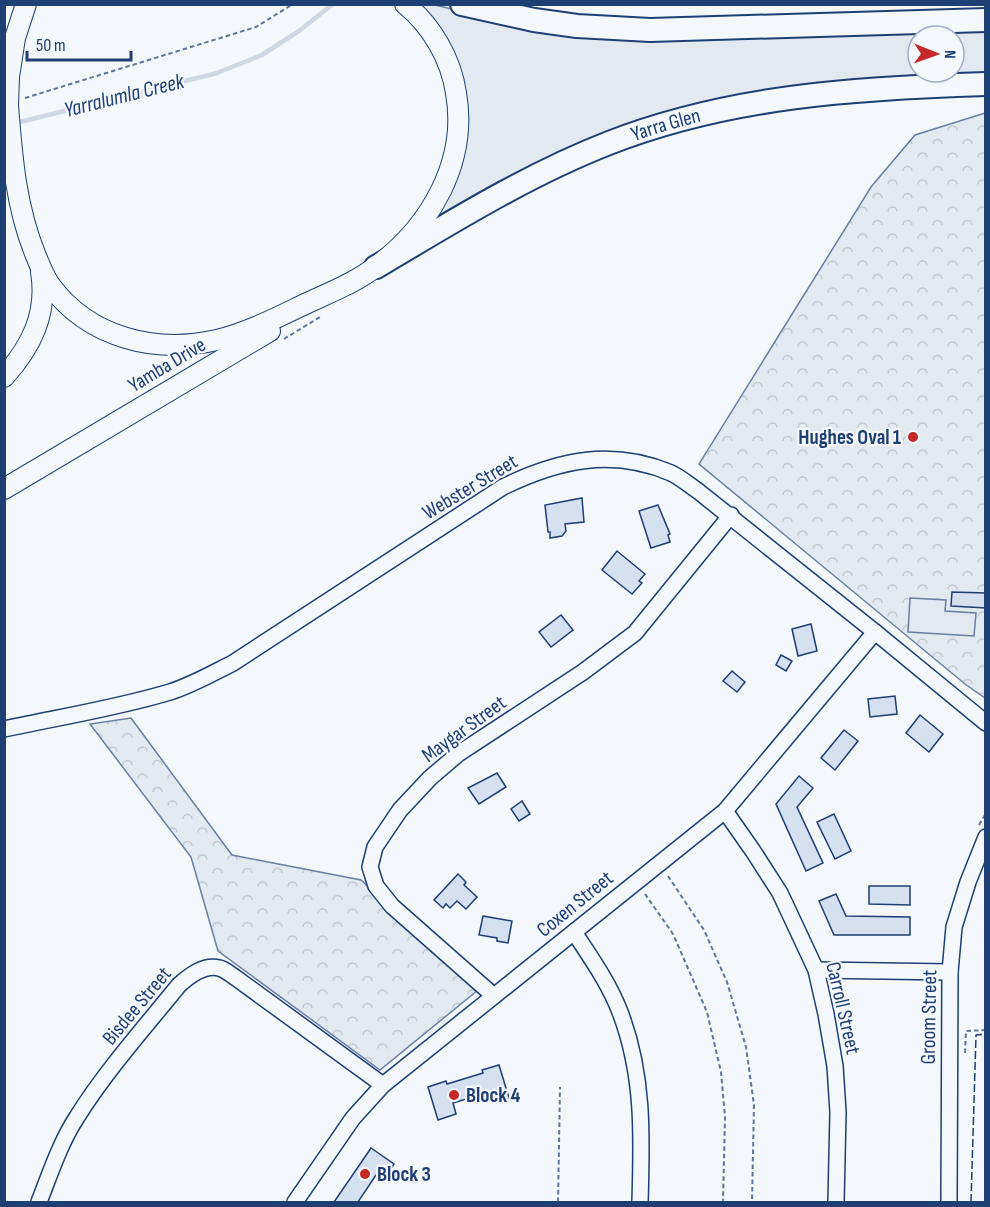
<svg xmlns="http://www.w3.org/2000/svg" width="990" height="1207" font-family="'Sofia Sans Condensed',sans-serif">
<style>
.grass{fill:#e3e9f0;stroke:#687fa3;stroke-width:1.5;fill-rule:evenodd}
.park{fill:url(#park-crowns);stroke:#687fa3;stroke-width:1.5}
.parking{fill:#e3e8f0;stroke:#687fa3;stroke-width:1.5}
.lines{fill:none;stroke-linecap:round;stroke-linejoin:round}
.stream{stroke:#cfd7e4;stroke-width:4.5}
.building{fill:#d5e0f0;stroke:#1d3f73;stroke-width:1.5}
.minor-casing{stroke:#1d3f73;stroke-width:18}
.major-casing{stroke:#1d3f73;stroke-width:22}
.highway-casing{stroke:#1d3f73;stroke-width:26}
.path{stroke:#5e769c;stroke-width:2;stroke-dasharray:4.5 3;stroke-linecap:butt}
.minor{stroke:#f4f7fb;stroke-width:15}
.major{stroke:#f4f7fb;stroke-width:20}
.highway{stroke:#f4f7fb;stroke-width:22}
.major-bridge-casing{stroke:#1d3f73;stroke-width:22;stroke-linecap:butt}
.major-bridge{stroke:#f4f7fb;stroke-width:20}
.fence{stroke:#1d3f73;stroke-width:1.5;stroke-dasharray:8 3;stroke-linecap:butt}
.poi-dot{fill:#c62828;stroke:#f4f7fb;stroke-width:2}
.labels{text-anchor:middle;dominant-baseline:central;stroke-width:4.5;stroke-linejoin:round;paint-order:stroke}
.street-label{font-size:21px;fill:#1d3f73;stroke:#f4f7fb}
.poi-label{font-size:21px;font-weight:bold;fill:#1d3f73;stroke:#f4f7fb;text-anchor:start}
.water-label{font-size:22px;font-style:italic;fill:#1d3f73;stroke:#f4f7fb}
</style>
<defs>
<pattern id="park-crowns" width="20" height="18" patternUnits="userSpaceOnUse" patternTransform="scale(1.5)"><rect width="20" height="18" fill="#e3e9f0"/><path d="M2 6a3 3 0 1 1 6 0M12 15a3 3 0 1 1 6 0" fill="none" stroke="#c2c9d1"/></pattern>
</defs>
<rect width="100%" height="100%" fill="#f4f7fb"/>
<path class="grass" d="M421 5H435L481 16 985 26V76L747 95 422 229 461 140 429 16ZM918 36H954V72H918Z"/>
<g class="park">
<path d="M985 113V698L965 684 699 464 871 187 915 135Z"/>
<path d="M131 718 232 855 361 880 478 990 380 1070 218 951 191 857 90 724Z"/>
</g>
<path class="parking" d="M910 598 946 600 945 611 976 613 974 636 908 632Z"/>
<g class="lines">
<path class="stream" d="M16 123 217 73 262 55 299 31 333 4"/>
</g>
<g class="building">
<path d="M582 498 584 522 565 524 566 531 562 536 550 538V532H548L545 505Z"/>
<path d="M658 505 670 534 668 535 670 542 651 548 639 511Z"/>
<path d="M617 551 645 574 639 581 642 583 632 594 602 570Z"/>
<path d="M952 592 986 593V608L951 606Z"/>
<path d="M561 615 573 630 551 647 539 632Z"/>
<path d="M811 624 817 651 798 656 792 629Z"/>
<path d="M781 655 792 661 786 671 776 665Z"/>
<path d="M732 671 745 682 737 692 723 681Z"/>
<path d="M895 696 897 714 870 717 868 699Z"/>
<path d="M920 715 943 734 929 752 906 733Z"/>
<path d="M844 730 858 741 835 770 821 758Z"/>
<path d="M497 773 506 787 479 804 468 788Z"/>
<path d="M799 776 813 788 797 807 823 863 806 871 776 804Z"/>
<path d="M522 801 530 814 519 821 511 809Z"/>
<path d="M834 814 851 851 835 859 817 822Z"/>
<path d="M458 874 466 882 464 885 477 897 466 909 457 901 450 908 446 904 443 908 434 900Z"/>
<path d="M869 886H910V905L869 904Z"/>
<path d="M836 894 846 916 910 917V935H834L819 901Z"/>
<path d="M483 916 512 921 508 943 497 941V938L479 935Z"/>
<path d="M499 1065 509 1098 493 1103 489 1092 453 1103 456 1114 438 1120 428 1087 446 1081 447 1084 483 1073 482 1070Z"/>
<path d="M371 1148 394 1164 386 1177 378 1172 358 1202H334Z"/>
</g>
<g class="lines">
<defs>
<g id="minor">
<path d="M4 729C60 717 117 708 170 692 192 685 213 673 233 663L503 487C558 460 612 448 671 473 680 477 689 485 698 491L875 632 986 723"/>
<path d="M725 811 753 851 780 893 816 970 826 1014 835 1066 838 1112 836 1202"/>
<path d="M574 932C591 958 609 983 620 1012 644 1074 642 1137 640 1202"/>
<path d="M816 970 950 972"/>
<path d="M494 996 392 906 376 886 370 867 375 847 400 810 430 778 458 754 583 672 635 633 731 515"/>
<path d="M39 1202C50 1174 60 1143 77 1117 105 1072 145 1027 179 985 189 976 204 964 219 968 225 969 231 975 236 978L383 1085"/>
<path d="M295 1202 353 1118 383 1085 725 811 875 632"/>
<path d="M949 1202 950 972 954 927 968 882 986 837"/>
</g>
<g id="major">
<path d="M9 77 15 38 26 4"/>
<path d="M8 105C12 157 16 208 36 256 40 266 44 276 50 285 89 338 155 354 217 340 246 333 274 319 301 306 326 294 355 283 377 266 431 226 468 161 456 93 451 59 432 26 405 4"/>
<path d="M4 377C31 347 48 314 41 272"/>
<path d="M4 489 270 331"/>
</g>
<g id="highway">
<path d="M462 4 534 20 577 26 650 30 986 20"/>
<path id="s1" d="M376 267C452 222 527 175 609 143 729 96 858 88 986 84"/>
</g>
</defs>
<use href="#minor" class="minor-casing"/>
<use href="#major" class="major-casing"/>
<use href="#highway" class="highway-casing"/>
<g class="path">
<path d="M25 98 256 27 293 4"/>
<path d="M284 339 320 317"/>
<path d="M979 825 986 813"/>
<path d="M668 876 704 930 727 982 746 1047 754 1105 752 1202"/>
<path d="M645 894 673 934 707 1012 721 1072 725 1117 723 1202"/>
<path d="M965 1053 966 1031 986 1030"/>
<path d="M558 1202 560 1087"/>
</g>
<use href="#minor" class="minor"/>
<use href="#major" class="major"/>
<use href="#highway" class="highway"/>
<defs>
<path id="major-bridge" d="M8 105 9 77"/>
</defs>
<use href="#major-bridge" class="major-bridge-casing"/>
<use href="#major-bridge" class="major-bridge"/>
<path class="fence" d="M971 1202 976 1035 986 1034"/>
</g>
<g class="poi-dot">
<circle cx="913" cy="437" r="6"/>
<circle cx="454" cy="1095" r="6"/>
<circle cx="365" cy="1174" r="6"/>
</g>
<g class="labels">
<g class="street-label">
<text stroke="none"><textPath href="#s1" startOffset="324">Yarra Glen</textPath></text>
<text transform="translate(167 365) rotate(-31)">Yamba Drive</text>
<text transform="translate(470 487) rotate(-31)">Webster Street</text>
<text transform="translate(464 729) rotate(-36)">Maygar Street</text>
<text transform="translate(575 904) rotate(-39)">Coxen Street</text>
<text transform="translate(137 1006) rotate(-50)">Bisdee Street</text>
<text transform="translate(843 1008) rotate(77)">Carroll Street</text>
<text transform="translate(929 1017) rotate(-89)">Groom Street</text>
</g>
<g class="poi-label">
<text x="901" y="437" text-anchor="end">Hughes Oval 1</text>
<text x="466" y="1095">Block 4</text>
<text x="377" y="1174">Block 3</text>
</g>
<g class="water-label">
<text transform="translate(124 96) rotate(-14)">Yarralumla Creek</text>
</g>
</g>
<rect width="990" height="1207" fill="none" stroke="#1d3f73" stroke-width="12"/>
<g transform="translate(936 54) rotate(91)"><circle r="28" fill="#f4f7fb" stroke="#9eadc5" stroke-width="1.5"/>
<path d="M0-4.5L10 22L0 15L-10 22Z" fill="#c62828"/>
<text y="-9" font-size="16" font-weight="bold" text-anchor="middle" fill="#1d3f73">N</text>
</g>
<path d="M27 51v9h104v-9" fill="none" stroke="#1d3f73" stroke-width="3"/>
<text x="36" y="51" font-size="18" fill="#1d3f73" stroke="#f4f7fb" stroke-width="4.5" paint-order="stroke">50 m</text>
</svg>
